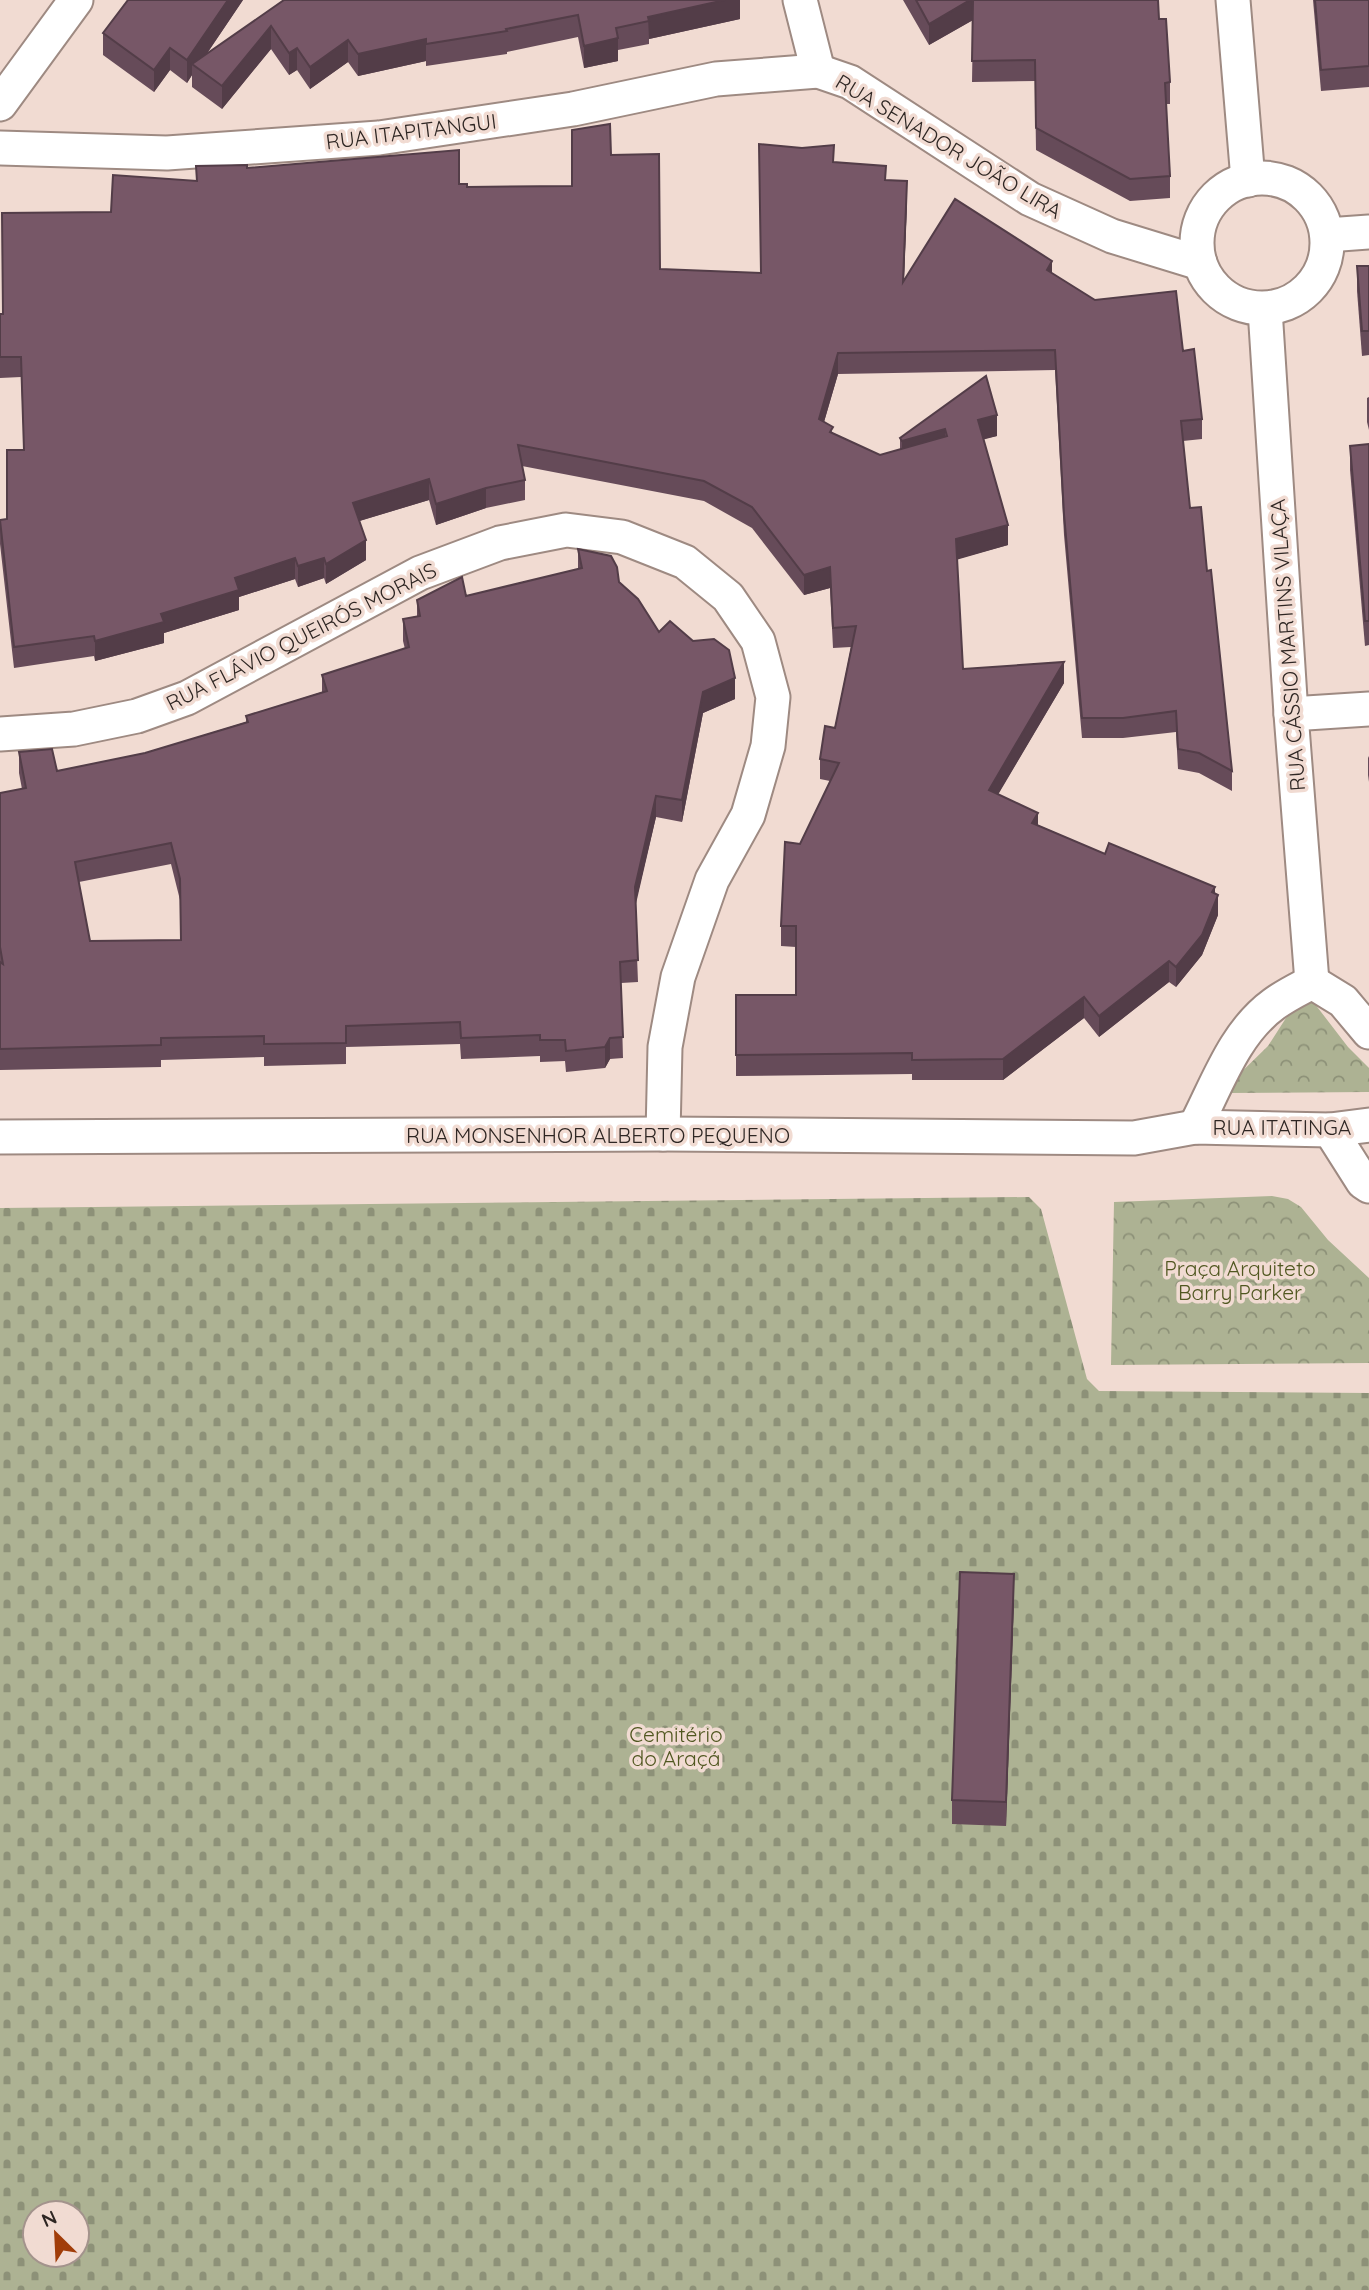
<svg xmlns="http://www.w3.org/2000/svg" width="1369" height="2290" font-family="Quicksand,sans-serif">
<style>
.forest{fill:url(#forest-crowns)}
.cemetery{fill:url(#cemetery-stones);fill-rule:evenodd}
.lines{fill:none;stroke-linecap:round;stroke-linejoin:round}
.minor-casing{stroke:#9e8a82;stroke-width:37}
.minor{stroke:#fff;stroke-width:33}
.wall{fill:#664b59;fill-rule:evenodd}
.shaded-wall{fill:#533d48}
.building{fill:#775767;stroke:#533d48;stroke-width:2;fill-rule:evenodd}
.labels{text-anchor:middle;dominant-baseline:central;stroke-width:7;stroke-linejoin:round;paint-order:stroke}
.street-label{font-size:21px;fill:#2e2623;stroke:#f1dbd2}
.park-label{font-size:21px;fill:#505720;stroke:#f1dbd2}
</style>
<defs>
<pattern id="forest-crowns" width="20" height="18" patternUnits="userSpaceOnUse" patternTransform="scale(1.75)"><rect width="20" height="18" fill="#adb293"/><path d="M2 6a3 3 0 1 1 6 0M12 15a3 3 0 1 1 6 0" fill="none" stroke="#8d9178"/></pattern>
<pattern id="cemetery-stones" width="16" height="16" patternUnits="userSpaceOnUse" patternTransform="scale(1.75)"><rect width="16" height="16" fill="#adb293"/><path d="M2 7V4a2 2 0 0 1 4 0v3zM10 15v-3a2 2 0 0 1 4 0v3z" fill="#8d9178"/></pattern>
</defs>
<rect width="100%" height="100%" fill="#f1dbd2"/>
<g class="forest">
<path d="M1302 993 1308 995 1348 1047 1369 1068V1092L1228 1093 1226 1087 1268 1046Z"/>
<path d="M1272 1196 1288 1199 1301 1207 1328 1240 1369 1278V1363L1111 1365 1114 1202Z"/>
</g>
<path class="cemetery" d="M1029 1197 1041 1209 1087 1379 1099 1391 1369 1393V2290H0V1208ZM35 2213H77V2255H35Z"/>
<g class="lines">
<defs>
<g id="minor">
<path d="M800 0 818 71"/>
<path d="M1233 0 1248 180"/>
<path d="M0 104 76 0"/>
<path d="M0 148 167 153 379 138 573 109 716 79 818 71 850 82 1030 199 1112 236 1200 263"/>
<circle cx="1262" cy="243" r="65"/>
<path d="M1327 235 1369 232"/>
<path d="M1265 309 1291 714 1312 982"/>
<path d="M1291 714 1369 709"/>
<path d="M0 734 74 729 137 716 187 698 420 573 500 543 566 530 622 537 685 562 728 597 758 641 773 697 768 746 748 815 712 880 678 977 665 1047 663 1134"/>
<path d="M1312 982 1343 1001 1369 1032"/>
<path d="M1195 1127C1217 1085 1234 1033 1274 1004 1286 995 1299 989 1312 982"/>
<path d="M1330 1130 1363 1182 1369 1186"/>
<path d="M0 1137 663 1134 1134 1138 1195 1127 1330 1130 1369 1125"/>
</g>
</defs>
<use href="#minor" class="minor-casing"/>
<use href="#minor" class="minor"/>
</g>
<g class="wall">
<path d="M243 0 206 55 284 0H740V19L649 39V44L618 50V61L584 68 578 37 507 52V54L426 66V61L358 76 348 62 310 89 297 70 289 75 271 49 222 109 192 87V75L187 83 170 70 154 92 103 55V33Z"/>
<path d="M903 0H1158L1159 19 1170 82V104H1166L1170 176V198L1130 201 1036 150 1035 81 972 82 973 20 929 45Z"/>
<path d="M1313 0H1369V87L1321 91Z"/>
<path d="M611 155 660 269 761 273 834 162 886 180 907 201 904 280 1052 273 1095 300 1183 351 1202 419V439L1183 441 1190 508 1207 571 1232 771V791L1199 773 1178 769 1176 732 1123 738H1082L1064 535 1055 370 838 374 824 422 833 433 880 455 900 450V438L986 376 997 436 983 439 1008 545 957 559 963 669 1064 683 998 794 1038 825 1105 854 1215 894 1218 915 1202 955 1176 987 1169 982 1099 1037 1084 1018 1003 1080H912V1074L736 1076V995H796V947L781 946V926L800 844 830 781 820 779V759L835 728 851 647 833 648 830 588 804 595 752 528 704 501 522 466 525 480V500L486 508 436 525 429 500 359 521 366 560 326 584 324 578 298 587 295 579 239 597V610L164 633V643L95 661 94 656 14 668 0 544V520L7 519 24 450 21 377 0 378V314H3L111 212 197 181 247 168 459 184 467 187 572 186Z"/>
<path d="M1357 266H1369V355L1362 356 1357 291Z"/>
<path d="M1369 397V430L1367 422V398Z"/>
<path d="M1369 444V645L1365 646 1350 470V446Z"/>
<path d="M578 549 619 582 659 632 735 699 703 713 682 822 656 817 635 905 638 982 621 983 623 1058 610 1059 605 1068 566 1072 565 1061 540 1062V1056L461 1059 460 1044 346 1047V1064L264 1066V1057L161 1060V1067L0 1070V793L22 789 19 773V752L57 771 145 753 246 722V716L322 692V675L405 649 403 641V619L417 616V600L466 596 578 569ZM171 864 180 900 181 940 90 941 79 882Z"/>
<path d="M1369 756V782L1368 775V758Z"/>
<path d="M1014 1598 1006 1826 952 1824V1800Z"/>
</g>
<g class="shaded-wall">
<path d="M228 0H243L197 68 192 64V75L187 83V60Z"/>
<path d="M725 0H740V19L649 39 648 17Z"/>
<path d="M970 0H973V20L929 45V24Z"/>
<path d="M271 26V49L222 109V86Z"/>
<path d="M618 38V61L584 68V46Z"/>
<path d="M426 39V61L358 76V54Z"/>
<path d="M348 40V62L310 89V67Z"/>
<path d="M170 48V70L154 92V70Z"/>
<path d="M297 48V70L289 75V53Z"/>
<path d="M907 181V201L903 302V282Z"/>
<path d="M1052 261V282L1047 270Z"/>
<path d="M838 353V374L819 439V419Z"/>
<path d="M997 415V436L978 441V420Z"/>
<path d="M945 429V449L902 461V441Z"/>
<path d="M429 479V500L353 523V503Z"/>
<path d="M486 488V508L436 525V504Z"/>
<path d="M1008 525V545L956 560V539Z"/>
<path d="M366 540V560L326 584V564Z"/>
<path d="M295 558V579L239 597V610L164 633V643L95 661V641L161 614 235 578Z"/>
<path d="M324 558V578L298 587V566Z"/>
<path d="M830 567V588L804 595V575Z"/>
<path d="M1064 662V683L989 810V790Z"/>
<path d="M735 678V699L703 713 682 822V800L703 692Z"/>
<path d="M656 796V817L635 908V887Z"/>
<path d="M1038 813V833L1032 823Z"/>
<path d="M1215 887V902L1218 895V915L1202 955 1176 987V967Z"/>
<path d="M1169 961V982L1099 1037V1016Z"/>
<path d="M1084 997V1018L1003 1080V1059Z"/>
<path d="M610 1038V1059L605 1068V1047Z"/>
<path d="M1014 1574V1598L1006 1826V1802Z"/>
</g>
<g class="building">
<path d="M128 0H228L187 60 170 48 154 70 103 33Z"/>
<path d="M284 0H725L648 17 649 21 616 28 618 38 584 46 578 15 506 29 507 31 426 44V39L358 54 348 40 310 67 297 48 289 53 271 26 222 86 192 64Z"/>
<path d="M916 0H970L929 24Z"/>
<path d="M973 0H1158L1159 19H1166L1170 82 1165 83 1170 176 1130 179 1036 128 1035 60 972 61Z"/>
<path d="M1315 0H1369V66L1321 70Z"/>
<path d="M610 124 611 155 659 154 660 269 761 273 759 144 802 148 834 145 833 162 886 166 885 180 907 181 903 282 955 199 1052 261 1047 270 1095 300 1176 291 1183 351 1194 349 1202 419 1181 421 1190 508 1201 507 1207 571 1211 570 1232 771 1199 753 1178 749 1176 711 1123 718H1082L1064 514 1055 350 838 353 819 419 833 427 830 432 880 455 947 436 945 429 902 441 900 438 986 376 997 415 978 420 1008 525 956 539 963 669 1064 662 989 790 1038 813 1032 823 1105 854 1109 843 1215 887 1212 892 1218 895 1202 935 1176 967 1169 961 1099 1016 1084 997 1003 1059 912 1060V1053L736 1055V995H796V926H781L785 842 800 844 839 763 820 759 825 726 835 728 856 626 833 628 830 567 804 575 752 507 704 481 518 445 525 480 486 488 436 504 429 479 353 503 366 540 326 564 324 558 298 566 295 558 235 578 239 590 161 614 164 622 95 641 94 636 14 647 0 520 7 519V450H24L21 357H0V314H3L2 213 111 212 113 175 197 181 196 166 247 165V168L459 150V184H467V187L572 186V130Z"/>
<path d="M1357 266H1369V331H1362Z"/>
<path d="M1369 444V621H1365L1350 446Z"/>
<path d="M578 549 611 556 617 567 619 582 638 599 659 632 670 621 693 641 714 639 729 650 735 678 703 692 682 800 656 796 635 887 638 960 620 962 623 1037 610 1038 605 1047 566 1051 565 1040H540V1035L461 1038 460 1022 346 1026V1043L264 1044V1036L161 1038V1045L0 1049V962L3 964 0 947V793L26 788 19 752 52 749 57 771 145 753 248 722 246 716 327 691 322 675 409 647 403 619 420 616 417 600 462 577 466 596 582 568ZM171 843 180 879 181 940 90 941 75 862Z"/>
<path d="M960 1572 1014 1574 1006 1802 952 1800Z"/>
</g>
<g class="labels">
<g class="street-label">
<text transform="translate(411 131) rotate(-7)">RUA ITAPITANGUI</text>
<text transform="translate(949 146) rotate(31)">RUA SENADOR JOÃO LIRA</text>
<text transform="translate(301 636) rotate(-27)">RUA FLÁVIO QUEIRÓS MORAIS</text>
<text transform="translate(1287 645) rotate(-94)">RUA CÁSSIO MARTINS VILAÇA</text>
<text x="1282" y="1127">RUA ITATINGA</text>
<text x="598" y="1135">RUA MONSENHOR ALBERTO PEQUENO</text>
</g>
<g class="park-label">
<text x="1240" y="1268">Praça Arquiteto<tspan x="1240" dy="24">Barry Parker</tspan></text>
<text x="676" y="1734">Cemitério<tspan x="676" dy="24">do Araçá</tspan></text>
</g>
</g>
<g transform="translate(56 2234) rotate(336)"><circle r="33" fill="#f1dbd2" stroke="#a3938c" stroke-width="2"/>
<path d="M0-5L12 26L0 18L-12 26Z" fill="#a13d09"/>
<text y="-10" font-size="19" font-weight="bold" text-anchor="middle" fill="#2e2623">N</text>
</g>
</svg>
